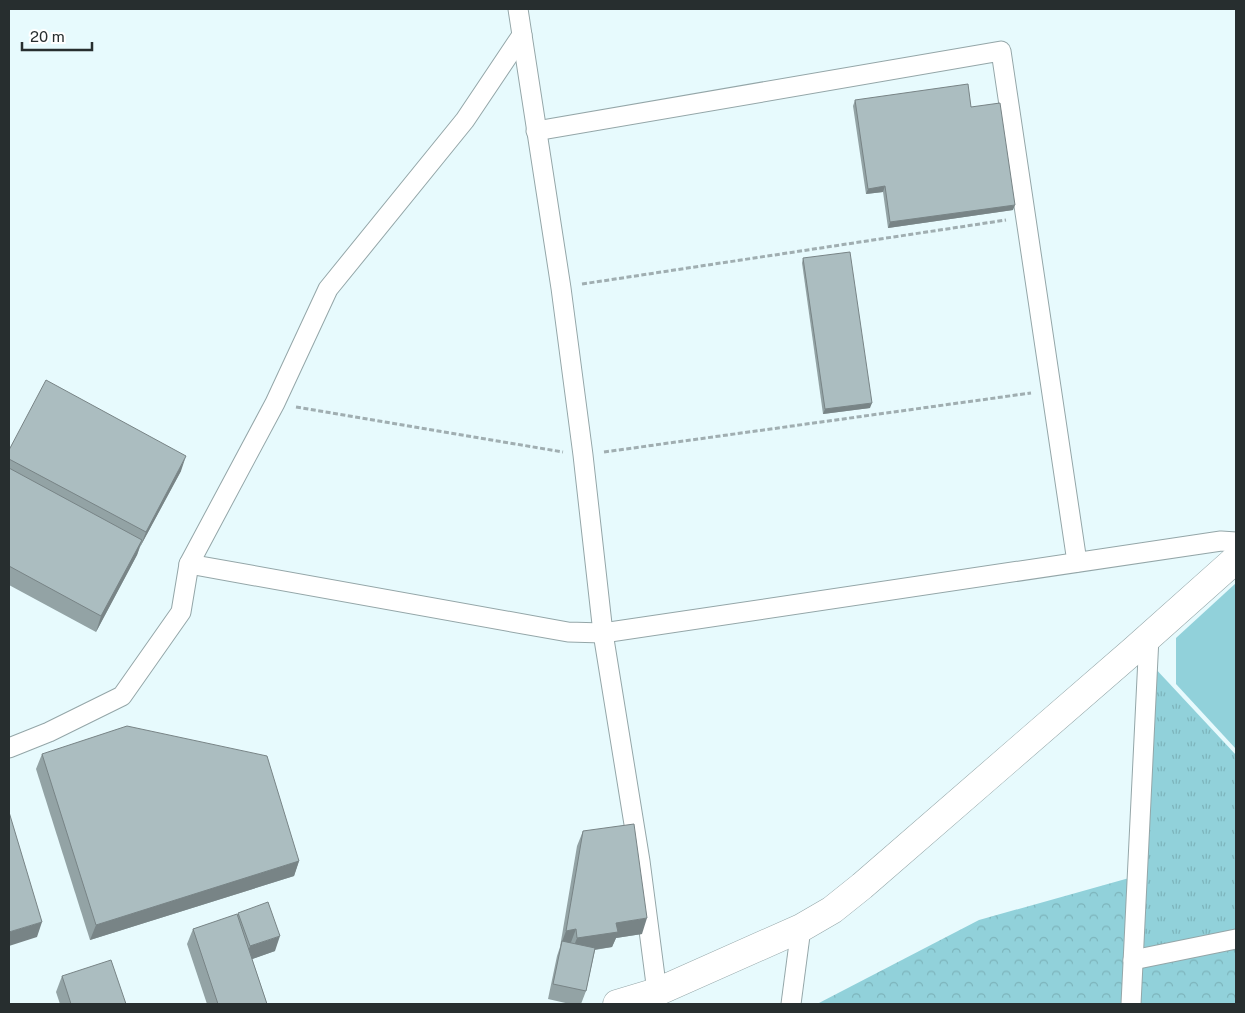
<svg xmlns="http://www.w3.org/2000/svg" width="1245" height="1013" font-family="'Public Sans',sans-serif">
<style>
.grass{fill:#91d1da}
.forest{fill:url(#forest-crowns)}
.park{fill:url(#park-tufts)}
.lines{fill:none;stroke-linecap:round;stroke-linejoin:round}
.street-casing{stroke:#94a6a8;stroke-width:21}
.secondary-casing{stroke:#94a6a8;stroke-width:29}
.path{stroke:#a0aeb1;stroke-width:3;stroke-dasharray:5 2.5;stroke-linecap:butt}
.street{stroke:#fff;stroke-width:19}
.secondary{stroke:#fff;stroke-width:28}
.wall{fill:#93a3a5}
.shaded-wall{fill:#788486}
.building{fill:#abbdc0;stroke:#788486}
</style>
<defs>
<pattern id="forest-crowns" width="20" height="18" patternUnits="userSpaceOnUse" patternTransform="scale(1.25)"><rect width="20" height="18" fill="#91d1da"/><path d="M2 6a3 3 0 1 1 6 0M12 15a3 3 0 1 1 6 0" fill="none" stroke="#7db4bb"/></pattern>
<pattern id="park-tufts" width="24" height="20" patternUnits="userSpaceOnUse" patternTransform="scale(1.25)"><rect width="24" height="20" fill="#91d1da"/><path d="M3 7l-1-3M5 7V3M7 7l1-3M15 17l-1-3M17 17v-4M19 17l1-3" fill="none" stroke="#7db4bb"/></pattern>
</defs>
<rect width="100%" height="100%" fill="#e7fafd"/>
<path class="grass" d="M1236 583V749L1176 684V638Z"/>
<path class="forest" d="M1236 848V1004H817L979 920Z"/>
<path class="park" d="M1153 666 1236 755V929L1138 950Z"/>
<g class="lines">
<defs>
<g id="street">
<path d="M518 9 561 288 583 455 603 633 640 861 657 992"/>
<path d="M536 131 1001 51 1077 562"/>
<path d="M189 564 568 632 603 633 1221 541 1236 542"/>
<path d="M9 748 49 732 122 696 181 612 189 564 275 403 328 289 465 120 522 35"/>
<path d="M1133 960 1236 939"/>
<path d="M791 1004 801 928"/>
<path d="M1131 1004 1149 637"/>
</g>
<path id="secondary" d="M617 1004 657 992 801 928 832 910 862 886 1134 650 1236 559"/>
</defs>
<use href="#street" class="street-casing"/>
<use href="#secondary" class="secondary-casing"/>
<g class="path">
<path d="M582 284 1006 220"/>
<path d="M296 407 563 452"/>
<path d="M604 452 1031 393"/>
</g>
<use href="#street" class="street"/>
<use href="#secondary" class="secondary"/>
</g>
<g class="wall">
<path d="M855 100 971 107 1013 210 888 228 883 192 866 194 853 106Z"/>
<path d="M803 258 870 408 823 414 802 263Z"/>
<path d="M9 450 181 471 140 547 137 555 96 632 9 585Z"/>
<path d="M42 754 299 861 294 876 90 940 36 769Z"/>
<path d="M583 831 642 934 616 938 612 947 595 950 586 991 581 1004H570L548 999 557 956 560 947 577 846Z"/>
<path d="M238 913 275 951 252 959 267 1004H207L187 944 193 929 237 915Z"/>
<path d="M62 976 126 1004H60L56 992Z"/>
</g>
<g class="shaded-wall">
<path d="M885 186 883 192 866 194 868 189Z"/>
<path d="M1015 205 1013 210 888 228 890 222Z"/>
<path d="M872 403 870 408 823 414 825 409Z"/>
<path d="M186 456 181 471 140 547 146 532Z"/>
<path d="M142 540 137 555 96 632 101 616Z"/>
<path d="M299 861 294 876 90 940 96 925Z"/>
<path d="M647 918 642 934 616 938 612 947 571 953 577 938 616 923Z"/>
<path d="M42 922 37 937 9 946V932Z"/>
<path d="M576 929 570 945 562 941 560 947 566 931Z"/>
<path d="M280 936 275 951 244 962 250 946Z"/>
</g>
<g class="building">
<path d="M968 84 971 107 1000 103 1015 205 890 222 885 186 868 189 855 100Z"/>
<path d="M850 252 872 403 825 409 803 258Z"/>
<path d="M46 380 186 456 146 532 9 459V450Z"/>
<path d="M9 468 142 540 101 616 9 566Z"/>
<path d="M127 726 267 756 299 861 96 925 42 754Z"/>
<path d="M9 812 42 922 9 932Z"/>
<path d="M634 824 647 918 616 923 618 932 577 938 576 929 566 931 583 831Z"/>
<path d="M268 902 280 936 250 946 238 913Z"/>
<path d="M237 914 267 1004H218L193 929Z"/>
<path d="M562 941 595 948 586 991 553 984Z"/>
<path d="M111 960 126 1004H71L62 976Z"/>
</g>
<rect width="1245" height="1013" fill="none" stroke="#272e2f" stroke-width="20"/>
<path d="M22 42v8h70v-8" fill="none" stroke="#272e2f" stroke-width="2.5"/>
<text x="30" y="42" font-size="15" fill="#272e2f" stroke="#ffffff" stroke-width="4" paint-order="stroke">20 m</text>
</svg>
